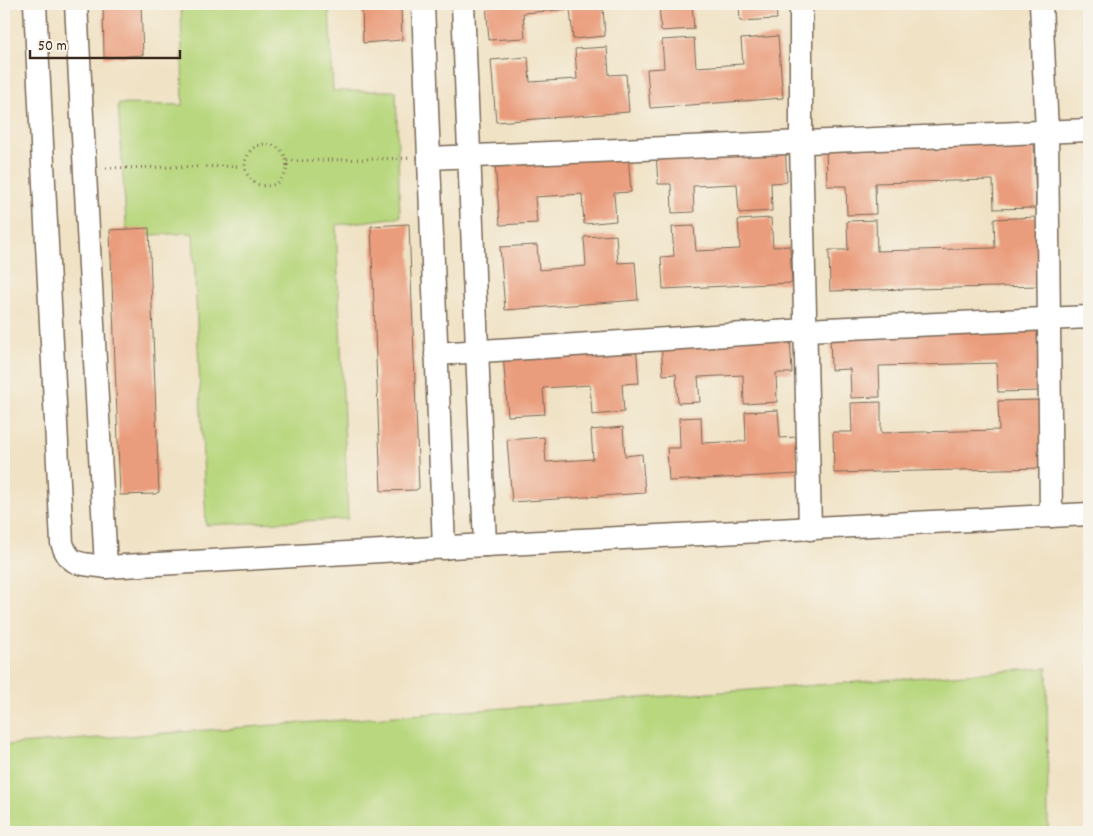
<svg xmlns="http://www.w3.org/2000/svg" width="1093" height="836" font-family="Dekko,sans-serif">
<style>
.green{fill:#b8d77e;stroke:#7a804e}
.building{fill:#ea9d7d}
.lines{fill:none;stroke-linecap:round;stroke-linejoin:round}
.street-casing{stroke:#7a6a58;stroke-width:25}
.path{stroke:#7a6a58;stroke-width:3;stroke-dasharray:1 4;stroke-linecap:butt}
.street{stroke:#fff;stroke-width:22}
</style>
<rect width="100%" height="100%" fill="#f7f3e8"/>
<filter id="ink" filterUnits="userSpaceOnUse"><feTurbulence type="fractalNoise" baseFrequency=".02" numOctaves="2"/><feDisplacementMap in="SourceGraphic" scale="10" xChannelSelector="R" yChannelSelector="G"/><feConvolveMatrix kernelMatrix="1 2 1 2 8 2 1 2 1" color-interpolation-filters="sRGB"/></filter>
<filter id="wash" filterUnits="userSpaceOnUse"><feTurbulence type="fractalNoise" baseFrequency=".0096" numOctaves="4" result="noise"/><feDisplacementMap in="SourceGraphic" scale="20" xChannelSelector="R" yChannelSelector="G"/><feGaussianBlur stdDeviation="1.12" result="paint"/><feColorMatrix in="noise" values="0 0 0 0 0 0 0 0 0 0 0 0 0 0 0 0 0 1.4 0 .05"/><feComposite in="paint" operator="in"/></filter>
<g filter="url(#wash)">
<rect width="100%" height="100%" fill="#f0e2c5"/>
<g class="green">
<path d="M181 4H329L333 91H396L400 217 336 225 348 519 206 525 193 233 127 236 118 104 183 105Z"/>
<path d="M1089 351V435H1088L1086 352Z"/>
<path d="M1047 668 1048 832H4V745Z"/>
</g>
<g id="blocks">
<g class="building">
<path d="M103 4H141L143 55 104 58Z"/>
<path d="M362 4H401L402 40 363 43Z"/>
<path d="M486 4H619L620 7 603 8 605 36 573 39 570 9 523 13 525 38 489 40Z"/>
<path d="M659 4H692L694 29 661 31Z"/>
<path d="M739 4H776L777 19 740 21Z"/>
<path d="M778 36 783 98 650 108 647 69 664 68 662 40 694 38 696 67 743 64 741 39Z"/>
<path d="M607 47 609 75 626 74 629 112 496 122 491 60 528 57 530 82 577 79 575 49Z"/>
<path d="M1034 140 1036 208 994 209 993 180 875 183 876 214 847 215 846 186H827L826 145Z"/>
<path d="M785 145 787 182 771 183 772 211 739 213 737 184 693 186 694 212 672 213 671 184H658L656 152Z"/>
<path d="M628 154 631 192 614 193 616 221 584 224 582 194 535 197 537 223 500 225 495 163Z"/>
<path d="M1037 217 1039 286 830 291 829 250H848L847 221 876 220 877 251 995 248 994 219Z"/>
<path d="M771 218 773 247 790 246 792 283 663 289 661 257 674 256 672 227 694 226 696 251 740 249 738 220Z"/>
<path d="M409 224 419 488 416 490 381 491 371 226Z"/>
<path d="M149 228 159 492 155 494 120 495 110 230Z"/>
<path d="M616 235 618 263 635 262 638 300 505 310 500 247 537 245 539 270 586 266 584 237Z"/>
<path d="M1038 323 1040 391 998 392 997 363 879 366 880 397 851 398 850 369 831 370 830 329Z"/>
<path d="M790 336 792 373H776L777 402 744 404 743 375 698 377 700 402 678 403 676 374 663 375 661 342Z"/>
<path d="M636 345 639 383 622 384 624 412 592 415 590 385 543 388 545 414 508 416 503 354Z"/>
<path d="M1041 400 1043 468 834 473 833 432H852L851 403 881 402V433L999 430 998 401Z"/>
<path d="M778 410 780 438 796 437 798 474 669 481 667 448H680L679 418 701 417 702 443 746 441 745 412Z"/>
<path d="M623 427 625 456 642 454 645 493 512 502 507 440 544 437 546 462 593 459 591 430Z"/>
</g>
</g>
</g>
<g filter="url(#ink)">
<use href="#blocks" fill-opacity="0" stroke="#7a6a58" stroke-width="1"/>
<g class="lines">
<defs>
<g id="street">
<path d="M35 4 62 543C70 568 83 563 106 567L485 545 1089 514"/>
<path d="M76 4 106 567"/>
<path d="M423 4 444 548"/>
<path d="M463 4 485 545"/>
<path d="M801 4V142L810 529"/>
<path d="M1041 4 1047 132 1051 516"/>
<path d="M429 158 1089 130"/>
<path d="M436 354 805 330 1089 317"/>
</g>
</defs>
<use href="#street" class="street-casing"/>
<g class="path">
<circle cx="266" cy="165" r="21"/>
<path d="M287 161 409 158"/>
<path d="M106 168 245 166"/>
</g>
<use href="#street" class="street"/>
</g>
</g>
<rect width="1093" height="836" fill="none" stroke="#f7f3e8" stroke-width="20"/>
<path d="M30 50v8h150v-8" fill="none" stroke="#3b2a1e" stroke-width="2.5"/>
<text x="38" y="50" font-size="15" fill="#3b2a1e" stroke="#f7f3e8" stroke-width="4" paint-order="stroke">50 m</text>
</svg>
